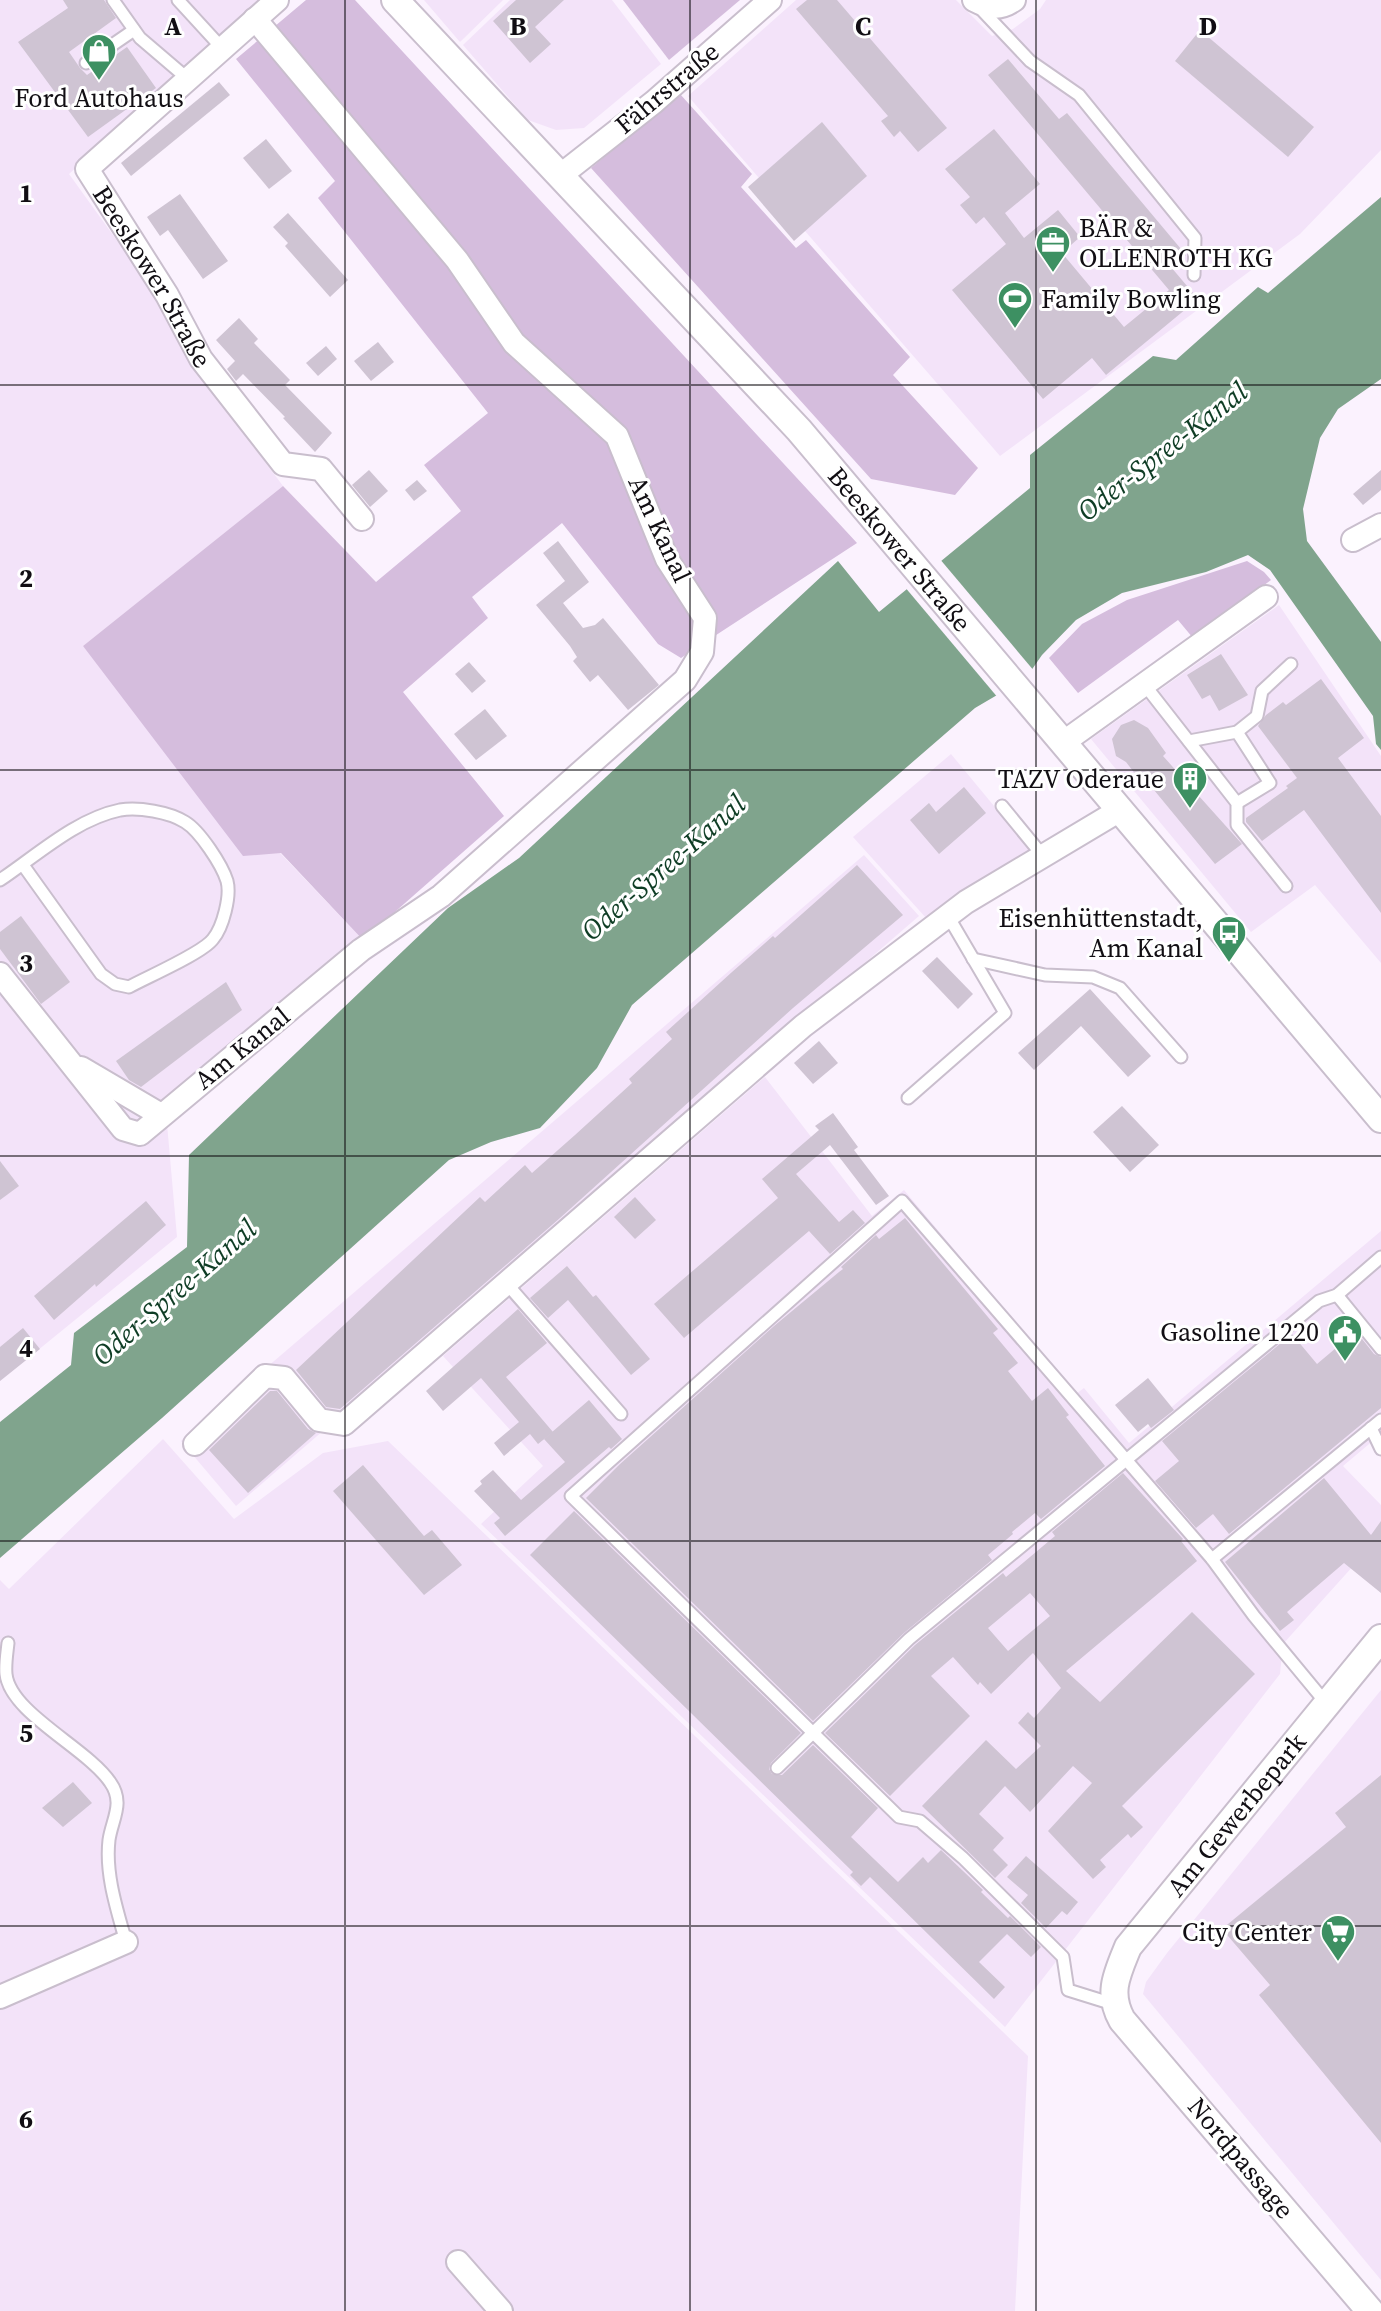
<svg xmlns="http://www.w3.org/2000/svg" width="1381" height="2311" font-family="'Source Serif 4',serif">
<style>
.built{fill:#f3e3f9}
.green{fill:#d5bddd}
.water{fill:#80a48d}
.pier{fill:#fbf2fe}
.building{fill:#cfc4d3;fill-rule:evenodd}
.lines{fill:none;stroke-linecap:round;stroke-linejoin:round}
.service-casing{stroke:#c9becd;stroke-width:15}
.minor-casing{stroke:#c9becd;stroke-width:26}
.tertiary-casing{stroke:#c9becd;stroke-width:30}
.service{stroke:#fff;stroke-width:11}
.minor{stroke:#fff;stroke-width:22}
.tertiary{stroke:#fff;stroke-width:26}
.grid{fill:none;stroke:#110e13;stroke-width:2;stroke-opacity:0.55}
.labels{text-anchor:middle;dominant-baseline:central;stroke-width:6;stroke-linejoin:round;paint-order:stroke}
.street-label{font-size:26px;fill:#110e13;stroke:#fff}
.poi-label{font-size:26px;fill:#110e13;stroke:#fff;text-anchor:end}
.water-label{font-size:28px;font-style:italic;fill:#0f3d25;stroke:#fff}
.grid-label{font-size:26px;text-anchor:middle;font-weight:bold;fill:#110e13;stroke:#fff;stroke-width:6;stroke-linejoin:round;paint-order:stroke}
</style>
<rect width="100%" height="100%" fill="#fbf2fe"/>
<g class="built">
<path d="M0 0H262L69 174 159 299 193 366 283 486 83 646 363 940 165 1101 177 1237 0 1381Z"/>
<path d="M424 0H503L460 42Z"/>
<path d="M510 0H612L661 64 584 128 556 130 528 120 463 45Z"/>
<path d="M796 0H956L992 36 1013 29 1040 9 1046 0H1381V150L1300 234 1000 456 688 96Z"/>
<path d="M1279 605 1381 756V963L1315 885 1251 932 1091 739Z"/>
<path d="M951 754 1032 852 927 919 853 837Z"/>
<path d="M864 855 919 916 236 1506 181 1441Z"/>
<path d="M765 1077 872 1216 904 1190 1076 1394 1084 1388 1129 1443 1381 1231V1434L1343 1466 1381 1505V1535L1283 1644 1280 1674 1005 2027 481 1524 543 1466 443 1356Z"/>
<path d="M163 1439 234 1519 323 1453 388 1441 1028 2056 1015 2311H0V1580L9 1589Z"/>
<path d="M1381 1690V2280L1143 1994 1146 1982 1167 1953Z"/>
</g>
<g class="green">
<path d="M306 0H355L857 543 681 658 658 644 562 523 472 597 488 618 403 692 504 816 363 940 281 853 243 856 83 646 283 486 376 582 461 511 424 465 488 413 318 198 335 181 236 59Z"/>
<path d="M623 0H740L669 60Z"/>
<path d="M680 94 752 174 741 187 796 248 806 240 910 357 893 375 978 468 955 495 871 479 591 168Z"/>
<path d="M1247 561 1264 572 1271 580 1193 638 1178 620 1078 693 1049 658 1082 624 1127 600Z"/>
</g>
<path class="water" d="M1381 197V379L1338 409 1320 438 1303 509 1307 541 1381 642V750L1376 744 1373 716 1270 570 1248 555 1206 572 1122 593 1076 620 1042 655 1026 678 975 708 632 1005 597 1068 540 1128 491 1142 449 1160 162 1418 0 1558V1422L71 1365 74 1333 187 1247 189 1155 448 908 519 858 838 561 879 612 1030 488V455L1153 356 1176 360 1258 287 1268 293Z"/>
<path class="pier" d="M939 558 1035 672 1029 682 999 699 904 586Z"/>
<g class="building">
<path d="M63 0H104L116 18 69 52 80 68 87 75 127 47 156 88 88 137 18 42 68 8Z"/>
<path d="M516 0H564L535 27 551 44 530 63 493 21Z"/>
<path d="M807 0H837L947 128 918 152 900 131 894 137 881 121 888 116 796 9Z"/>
<path d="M1200 30 1314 127 1288 157 1175 61Z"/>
<path d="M1008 59 1059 119 1067 113 1186 255 1171 267 1198 299 1106 375 1092 358 1043 399 952 290 1006 244 984 217 976 224 960 205 970 197 945 169 994 129 1040 184 1005 213 1024 238 1058 210 1080 237 1062 253 1124 327 1169 290 988 75Z"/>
<path d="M219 82 230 95 131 176 121 163Z"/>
<path d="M822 122 867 176 794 241 748 187Z"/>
<path d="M266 139 292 171 269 189 243 158Z"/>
<path d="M180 194 228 261 203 279 168 230 160 236 147 217Z"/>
<path d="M288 213 348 280 330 297 285 246 288 243 273 227Z"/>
<path d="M239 318 258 339 254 343 290 380 285 385 332 433 315 452 283 418 285 417 243 374 236 381 227 369 235 361 216 340Z"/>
<path d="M378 342 394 362 371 381 354 361Z"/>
<path d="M326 346 337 359 318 376 306 363Z"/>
<path d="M369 470 388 491 370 507 352 485Z"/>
<path d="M1381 470V490L1363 505 1353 494Z"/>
<path d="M417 480 427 491 414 501 405 490Z"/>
<path d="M558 541 589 582 563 603 583 628 595 625 603 618 659 685 628 710 598 675 590 682 573 661 577 657 570 646 536 605 565 581 543 553Z"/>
<path d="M1221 654 1248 695 1219 711 1210 695 1202 699 1187 675Z"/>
<path d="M469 662 486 681 472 693 455 674Z"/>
<path d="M1321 679 1364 738 1338 758 1381 816V913L1304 810 1262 841 1246 822V818L1288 788 1286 786 1297 778 1258 726 1266 715 1283 702 1286 705Z"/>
<path d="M485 709 507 736 476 760 454 734Z"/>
<path d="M1134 720 1148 728 1166 753 1163 756 1242 844 1215 864 1140 773 1136 775 1126 762 1116 756 1112 739 1121 725Z"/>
<path d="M964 787 986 813 939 854 910 820 929 803 936 812Z"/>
<path d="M857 865 903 915 793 1008 560 1218 340 1409 326 1407 296 1370 480 1197 485 1202 525 1165 532 1173 575 1135 632 1083 629 1079 672 1039 666 1032 732 972 773 936 775 938Z"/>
<path d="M21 916 70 982 41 1004 0 949V932Z"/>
<path d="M937 957 973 994 958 1009 922 971Z"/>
<path d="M226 982 242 1010 141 1087 129 1080 116 1061Z"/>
<path d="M1090 989 1151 1056 1128 1077 1081 1026 1034 1070 1018 1053Z"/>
<path d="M819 1041 838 1063 813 1084 794 1063Z"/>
<path d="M1122 1106 1159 1145 1130 1172 1093 1132Z"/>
<path d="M833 1113 858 1147 854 1150 889 1196 876 1205 830 1145 796 1174 839 1222 853 1210 865 1223 830 1254 809 1231 684 1338 654 1304 778 1198 762 1179 819 1130 815 1126Z"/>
<path d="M0 1161 19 1186 0 1200Z"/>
<path d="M635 1197 656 1220 635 1239 614 1217Z"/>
<path d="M146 1201 166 1225 96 1287 95 1284 54 1320 34 1296Z"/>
<path d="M905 1218 998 1329 993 1333 1018 1363 1008 1371 1032 1401 1048 1388 1069 1415 1066 1417 1105 1466 1041 1519 1035 1513 1012 1532 1013 1534 988 1555 992 1560 904 1633 813 1721 586 1498 620 1464 774 1326 839 1272 843 1269 841 1267 876 1235 879 1239Z"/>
<path d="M567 1266 593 1297 596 1295 650 1359 631 1375 568 1300 548 1318 530 1298Z"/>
<path d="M518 1309 547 1343 506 1377 553 1432 538 1444 530 1434 504 1456 494 1443 519 1422 481 1378 443 1411 426 1391Z"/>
<path d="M23 1328 40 1349 0 1381V1347Z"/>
<path d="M1292 1334 1317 1364 1349 1337 1352 1341 1359 1335 1374 1354 1381 1357V1408L1229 1534 1213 1514 1196 1528 1155 1481 1179 1461 1162 1441Z"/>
<path d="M1148 1378 1174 1410 1151 1428 1148 1424 1138 1432 1115 1405Z"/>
<path d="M270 1391H277L308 1429 316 1433 248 1493 209 1450Z"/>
<path d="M589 1400 622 1439 611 1449 609 1447 505 1536 494 1523 500 1518 474 1491 482 1484 480 1481 493 1470 521 1500 565 1462 544 1439Z"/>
<path d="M363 1465 424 1536 432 1530 462 1565 424 1595 333 1491Z"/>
<path d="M1123 1473 1183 1539 1181 1541 1197 1561 1066 1671 1100 1702 1192 1612 1255 1674 1122 1806 1143 1827 1131 1838 1128 1834 1100 1860 1106 1867 1093 1879 1048 1831 1092 1783 1073 1766 1030 1812 1005 1786 979 1814 1004 1838 993 1850 1008 1865 995 1878 922 1806 986 1740 1016 1769 1041 1746 1018 1723 1028 1712 1034 1718 1061 1688 1033 1653 991 1694 980 1682 978 1685 953 1657 931 1676 970 1716 890 1796 825 1733 915 1645 1003 1573 1006 1577 1055 1536 1052 1532ZM1030 1593 1050 1616 1008 1651 988 1628Z"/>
<path d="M1324 1478 1371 1535 1381 1521V1593L1344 1563 1287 1612 1294 1620 1280 1631 1225 1562Z"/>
<path d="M574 1511 801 1733 771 1763 769 1769 772 1774 782 1775 813 1745 878 1808 851 1837 898 1882 923 1857 928 1863 941 1850 983 1890 981 1892 1008 1918 1010 1916 1041 1947 1031 1957 1007 1934 979 1962 1005 1987 994 1999 870 1877 861 1886 850 1875 853 1872 530 1555Z"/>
<path d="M1381 1775V2143L1259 1995 1270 1985 1222 1929 1346 1827 1335 1813Z"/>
<path d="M73 1782 92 1803 63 1827 42 1808Z"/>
<path d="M1026 1856 1078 1902 1067 1915 1062 1911 1046 1928 1021 1903 1028 1895 1007 1877Z"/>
</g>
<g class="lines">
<defs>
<g id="service">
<path d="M113 0 140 38 188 79"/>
<path d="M178 0 222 48"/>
<path d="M979 7 1030 61 1079 95 1195 238 1194 275"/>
<path d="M86 63 134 30"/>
<path d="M1144 684 1237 803V825L1286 886"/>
<path d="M1189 741 1237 732 1257 716 1262 691 1291 664"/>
<path d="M1237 803 1270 783 1237 732"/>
<path d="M1002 806 1043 856"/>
<path d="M0 880C36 856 76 819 120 810 139 807 169 812 185 822 200 831 222 865 227 881 231 896 223 927 213 939 203 953 147 977 129 987L115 984 101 974 23 865"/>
<path d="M973 959 1045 975 1093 977 1120 988 1181 1057"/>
<path d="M908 1098 1005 1013 948 916"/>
<path d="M506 1283 621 1414"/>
<path d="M1337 1295 1381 1349"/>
<path d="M1371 1428 1381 1449"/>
<path d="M1212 1559 1381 1420"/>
<path d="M8 1643C7 1653 5 1664 6 1674 10 1713 87 1748 110 1782 125 1803 112 1819 109 1840 105 1874 117 1910 126 1942"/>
<path d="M777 1768 909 1639 1319 1301 1337 1295 1381 1257"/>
<path d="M1113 2004 1068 1990 1063 1957 963 1858 920 1821 899 1817 571 1496 902 1201 1212 1559 1254 1616 1326 1703"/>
</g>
<g id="minor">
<path id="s1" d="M277 0 87 169 167 295 201 359 283 464 321 469 362 519"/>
<path d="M974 0C989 8 1000 10 1014 0"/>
<path d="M561 175 654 102 770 0"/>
<path d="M1353 540 1381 525"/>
<path d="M1064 742 1266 597"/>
<path d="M0 974 123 1129 140 1134 361 950 441 896 685 680 702 652 705 618 667 559 617 436 514 343 457 260 255 19"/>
<path d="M81 1068 161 1115"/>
<path d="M195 1444 265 1376 284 1378 319 1420 344 1424 803 1026 966 902 1120 810"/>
<path d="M0 1997 126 1942"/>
<path d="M458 2262 501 2311"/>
</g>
<g id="tertiary">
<path id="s2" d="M395 0 799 430 1381 1119"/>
<path id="s3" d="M1370 2311 1122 2020C1107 1993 1117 1974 1128 1947L1381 1638"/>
</g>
</defs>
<use href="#service" class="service-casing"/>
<use href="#minor" class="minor-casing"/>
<use href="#tertiary" class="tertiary-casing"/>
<use href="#service" class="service"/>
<use href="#minor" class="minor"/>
<use href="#tertiary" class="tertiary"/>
</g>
<path class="grid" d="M345 0V2311M690 0V2311M1036 0V2311M0 385H1381M0 770H1381M0 1156H1381M0 1541H1381M0 1926H1381"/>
<defs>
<symbol id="shop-pin" viewBox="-11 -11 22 30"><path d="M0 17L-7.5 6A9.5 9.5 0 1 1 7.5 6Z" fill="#3d9062" stroke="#fff"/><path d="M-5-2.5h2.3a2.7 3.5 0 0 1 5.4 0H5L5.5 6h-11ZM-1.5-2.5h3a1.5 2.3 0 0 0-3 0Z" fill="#fff"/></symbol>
<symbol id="office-pin" viewBox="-11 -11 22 30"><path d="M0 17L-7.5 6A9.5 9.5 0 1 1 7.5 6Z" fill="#3d9062" stroke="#fff"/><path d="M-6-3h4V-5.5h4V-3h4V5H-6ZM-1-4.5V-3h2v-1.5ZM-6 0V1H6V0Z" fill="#fff"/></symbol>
<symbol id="stadium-pin" viewBox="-11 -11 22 30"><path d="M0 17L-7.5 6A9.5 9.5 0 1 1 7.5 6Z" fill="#3d9062" stroke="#fff"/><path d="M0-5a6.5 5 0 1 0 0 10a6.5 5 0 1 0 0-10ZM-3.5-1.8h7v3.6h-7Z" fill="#fff"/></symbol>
<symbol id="building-pin" viewBox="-11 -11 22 30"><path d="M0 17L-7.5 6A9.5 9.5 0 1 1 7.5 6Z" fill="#3d9062" stroke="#fff"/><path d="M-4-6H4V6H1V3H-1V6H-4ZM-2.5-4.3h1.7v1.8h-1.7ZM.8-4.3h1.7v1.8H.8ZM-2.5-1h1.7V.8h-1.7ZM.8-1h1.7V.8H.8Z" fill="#fff"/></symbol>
<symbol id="bus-pin" viewBox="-11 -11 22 30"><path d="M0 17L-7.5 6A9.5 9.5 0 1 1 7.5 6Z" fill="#3d9062" stroke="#fff"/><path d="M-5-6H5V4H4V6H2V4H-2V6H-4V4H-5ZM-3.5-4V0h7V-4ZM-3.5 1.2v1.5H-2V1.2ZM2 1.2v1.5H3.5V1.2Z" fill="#fff"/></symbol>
<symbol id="civic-pin" viewBox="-11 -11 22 30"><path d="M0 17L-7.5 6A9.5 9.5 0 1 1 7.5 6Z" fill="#3d9062" stroke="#fff"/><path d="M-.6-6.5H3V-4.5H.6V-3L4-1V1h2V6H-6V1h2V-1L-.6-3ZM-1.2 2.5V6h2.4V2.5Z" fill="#fff"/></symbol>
<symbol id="supermarket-pin" viewBox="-11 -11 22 30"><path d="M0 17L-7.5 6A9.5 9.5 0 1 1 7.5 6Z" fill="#3d9062" stroke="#fff"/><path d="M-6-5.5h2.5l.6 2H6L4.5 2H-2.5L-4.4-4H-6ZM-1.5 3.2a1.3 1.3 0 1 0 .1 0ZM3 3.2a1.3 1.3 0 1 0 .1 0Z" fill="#fff"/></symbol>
</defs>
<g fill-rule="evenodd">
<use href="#shop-pin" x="79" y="31" width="40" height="54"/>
<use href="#office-pin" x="1033" y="223" width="40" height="54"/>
<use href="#stadium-pin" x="995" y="279" width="40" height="54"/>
<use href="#building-pin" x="1170" y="759" width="40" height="54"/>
<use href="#bus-pin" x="1209" y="913" width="40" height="54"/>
<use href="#civic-pin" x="1325" y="1312" width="40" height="54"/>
<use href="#supermarket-pin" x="1318" y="1912" width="40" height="54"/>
</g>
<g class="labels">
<g class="street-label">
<text transform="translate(667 88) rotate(-40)">Fährstraße</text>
<text stroke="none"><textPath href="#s1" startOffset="380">Beeskower Straße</textPath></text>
<text transform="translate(660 529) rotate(65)">Am Kanal</text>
<text stroke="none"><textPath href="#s2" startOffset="746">Beeskower Straße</textPath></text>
<text transform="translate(242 1048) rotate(-39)">Am Kanal</text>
<text stroke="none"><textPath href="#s3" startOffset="630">Am Gewerbepark</textPath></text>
<text transform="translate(1241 2158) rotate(50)">Nordpassage</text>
</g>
<g class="poi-label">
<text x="99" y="98" text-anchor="middle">Ford Autohaus</text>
<text x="1079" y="228" text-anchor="start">BÄR &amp;<tspan x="1079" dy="30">OLLENROTH KG</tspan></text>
<text x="1041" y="299" text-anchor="start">Family Bowling</text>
<text x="1164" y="779">TAZV Oderaue</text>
<text x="1203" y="918">Eisenhüttenstadt,<tspan x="1203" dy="30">Am Kanal</tspan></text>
<text x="1319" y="1332">Gasoline 1220</text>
<text x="1312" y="1932">City Center</text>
</g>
<g class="water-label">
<text transform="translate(1162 451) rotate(-38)">Oder-Spree-Kanal</text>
<text transform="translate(663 867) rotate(-41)">Oder-Spree-Kanal</text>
<text transform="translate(174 1292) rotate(-41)">Oder-Spree-Kanal</text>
</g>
</g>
<g class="grid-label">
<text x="173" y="35">A</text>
<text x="518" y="35">B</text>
<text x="863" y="35">C</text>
<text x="1208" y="35">D</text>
<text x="26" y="202">1</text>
<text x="26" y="587">2</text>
<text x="26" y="972">3</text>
<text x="26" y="1357">4</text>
<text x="26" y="1742">5</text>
<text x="26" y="2128">6</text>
</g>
</svg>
